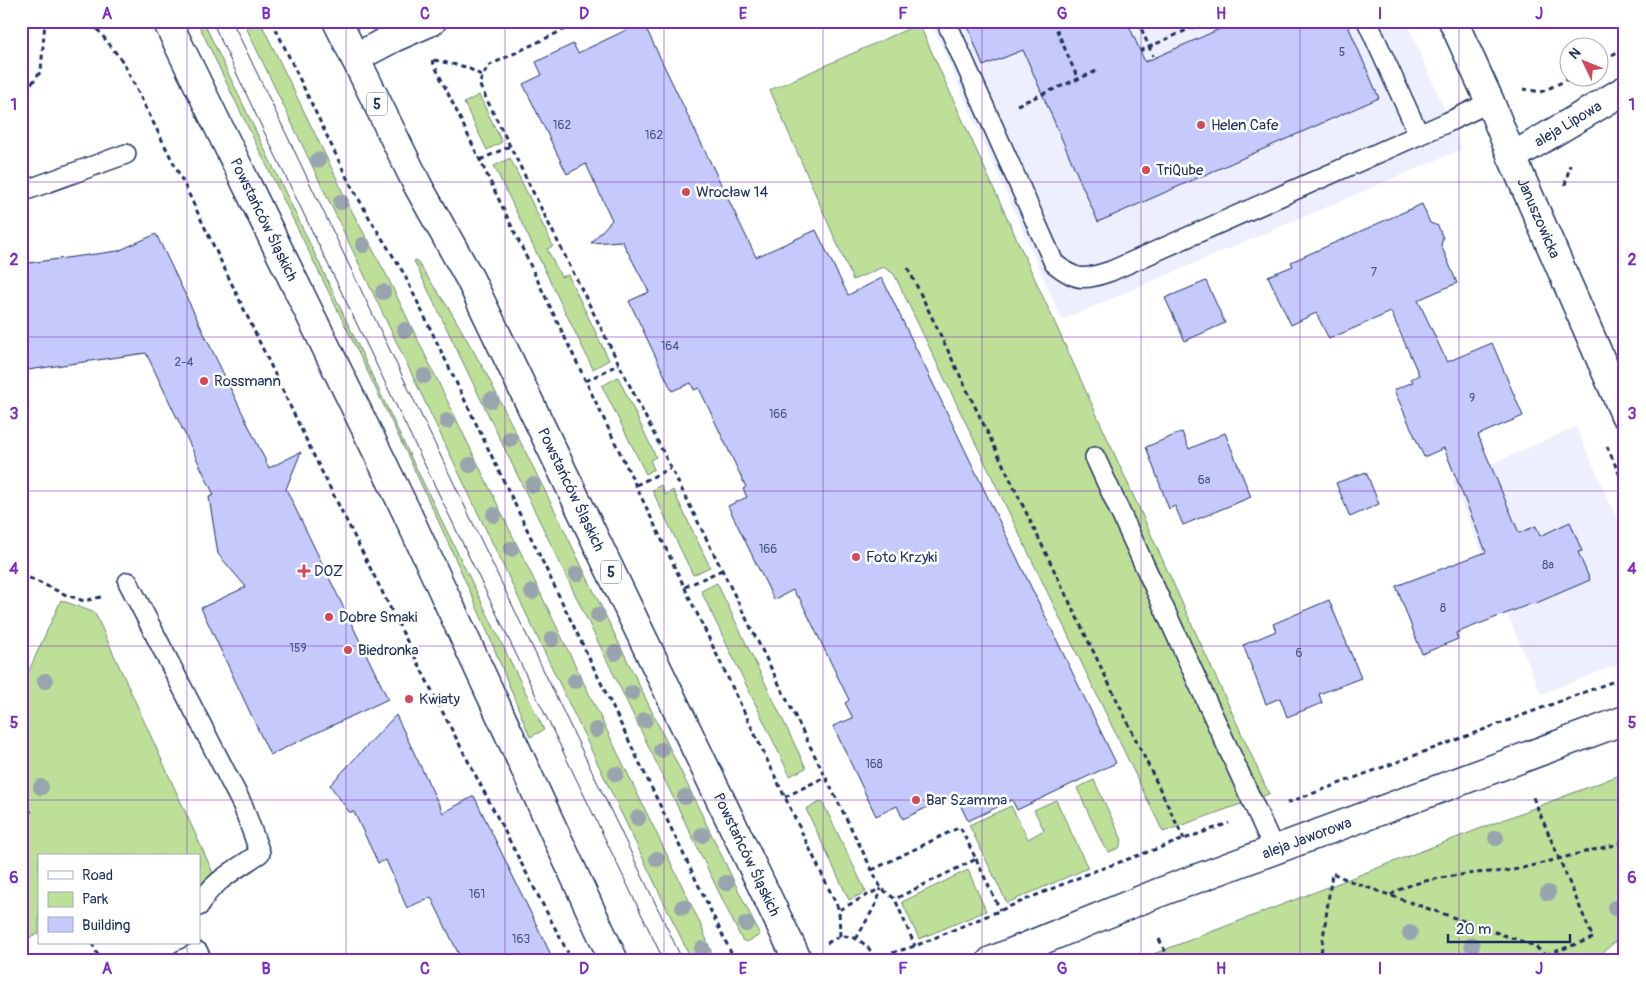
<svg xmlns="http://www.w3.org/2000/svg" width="1646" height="982" font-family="Pangolin,sans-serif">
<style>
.built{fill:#eeeffe}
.green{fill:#bedf97;stroke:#6c877a}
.building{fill:#c5c9fb;stroke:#1b2f5e}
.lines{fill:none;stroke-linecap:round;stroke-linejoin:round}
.lane-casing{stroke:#1b2f5e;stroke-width:22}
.street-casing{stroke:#1b2f5e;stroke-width:31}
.primary-casing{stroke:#1b2f5e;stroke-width:31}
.path{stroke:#1b2f5e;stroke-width:3;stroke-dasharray:5 4;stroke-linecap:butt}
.lane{stroke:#fff;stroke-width:19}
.street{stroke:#fff;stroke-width:28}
.primary{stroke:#fff;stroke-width:28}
.tram{stroke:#1b2f5e;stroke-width:1}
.tree{fill:#98a5ae}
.grid{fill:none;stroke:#7b2cbf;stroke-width:1;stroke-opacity:0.55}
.poi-dot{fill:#d1495b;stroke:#fff;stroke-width:2}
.labels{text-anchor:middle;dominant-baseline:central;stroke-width:5;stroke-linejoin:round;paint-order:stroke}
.number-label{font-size:12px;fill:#465685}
.shield{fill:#fff;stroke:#5f6d8e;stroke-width:1}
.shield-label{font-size:14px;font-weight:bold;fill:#1b2f5e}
.street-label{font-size:15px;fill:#1b2f5e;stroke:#fff}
.poi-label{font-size:15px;fill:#1b2f5e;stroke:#fff;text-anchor:start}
.neatline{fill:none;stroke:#7b2cbf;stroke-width:2}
.grid-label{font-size:16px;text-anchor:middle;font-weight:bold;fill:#7b2cbf}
</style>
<rect width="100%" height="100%" fill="#fff"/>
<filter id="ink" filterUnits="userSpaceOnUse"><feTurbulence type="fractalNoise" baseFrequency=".02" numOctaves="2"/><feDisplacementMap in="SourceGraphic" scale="10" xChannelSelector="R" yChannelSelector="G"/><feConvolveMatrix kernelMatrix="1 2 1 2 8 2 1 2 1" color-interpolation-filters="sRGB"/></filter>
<g filter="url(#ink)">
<g class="built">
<path d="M930 21H1406L1462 149 1062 320Z"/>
<path d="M1576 427 1625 537V662L1541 694 1452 481Z"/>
</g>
<g class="green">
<path d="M197 21H203L324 273 401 437 544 730 530 737C511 691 493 644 473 598 387 403 288 214 197 21Z"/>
<path d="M243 21H260L335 175 347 202 386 274 700 923 715 961H692Z"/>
<path d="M919 24 1269 794 1163 832 894 274 883 267 853 280 770 90Z"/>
<path d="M479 95 502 142 487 150 464 103Z"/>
<path d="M510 158 553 246 547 249 561 277 568 275 609 360 593 369 494 166Z"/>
<path d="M416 260 450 310 486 373 557 515 760 935 747 942 742 940 414 261Z"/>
<path d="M618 377 656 457 650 460 654 469 646 474 602 386Z"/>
<path d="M661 485 665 495 673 490 710 567 693 575 652 490Z"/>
<path d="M717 583 806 768 790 776 701 591Z"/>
<path d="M61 600 95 613 214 875 199 888V856H39V933L21 942V688Z"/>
<path d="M1625 773V933L1593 961H1144L1143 958Z"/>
<path d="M1094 780 1122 840 1119 848 1109 852 1104 847 1077 788Z"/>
<path d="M1056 800 1088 868 1007 903 969 825 1011 806 1028 839 1044 830 1034 810Z"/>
<path d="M822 801 866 892 849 900 806 809Z"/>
<path d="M968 870 986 911 919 939 902 902Z"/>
</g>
<g class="building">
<path d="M966 21H1127L1145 62 1238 21H1346L1379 98 1098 222 1023 50 983 66Z"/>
<path d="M643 22 756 257 816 230 848 295 882 278 1116 763 1017 810 1012 800 968 821 955 794 903 819 897 806 876 816 833 726 853 718 845 703 849 700 799 597H797L793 590 774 600 728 506 747 497 743 489 746 487 699 388 694 390 691 383 672 391 629 301 649 292 622 241 591 243 612 220 586 164 567 174 523 84 542 75 536 62 573 44 578 53Z"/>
<path d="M1422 204 1430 223 1438 226 1443 238 1441 245 1457 283 1418 300 1447 362 1492 343 1523 416 1478 435 1519 533 1536 526 1540 536 1570 522 1582 551 1578 552 1590 580 1534 604 1533 603 1456 633 1458 639 1422 654 1396 586 1486 552 1444 448 1424 457 1394 390 1413 382 1411 379 1419 375 1391 312 1329 339 1316 313 1291 325 1268 276 1293 266 1291 262Z"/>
<path d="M156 234 269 468 301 452 286 489 388 699 270 755 201 608 246 587 218 554 209 497 214 495 146 353 21 371V264L118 251Z"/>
<path d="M1206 281 1225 323 1185 341 1165 298Z"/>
<path d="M1182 432 1189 449 1225 433 1251 497 1183 525 1175 506 1169 509 1146 447Z"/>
<path d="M1366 472 1379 504 1350 517 1336 483Z"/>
<path d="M1329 600 1361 678 1319 694 1322 703 1287 717 1280 698 1266 704 1243 645 1276 631 1273 624Z"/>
<path d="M396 715 443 813 474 796 554 961H462L431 897 407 908 386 860 378 863 354 812H349L330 785Z"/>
</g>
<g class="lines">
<defs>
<g id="lane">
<path d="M946 21 1054 263C1077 282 1084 280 1111 271L1448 122 1490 102"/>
<path d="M1367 21 1419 135"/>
<path d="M21 192 126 154"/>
<path d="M1095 457 1274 849"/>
<path d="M128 582 243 806 260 853C240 867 209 883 199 906"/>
<path d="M180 961 198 952 202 961"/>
</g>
<g id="street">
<path id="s1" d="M1453 21 1490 102 1512 157 1625 415"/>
<path d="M355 58 393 38 432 21"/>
<path id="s2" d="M1512 157 1625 90"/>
<path id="s3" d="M991 961 1158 893 1625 720"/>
</g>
<g id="primary">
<path id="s4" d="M167 21 405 509 614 961"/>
<path id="s5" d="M337 21 418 186 470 279 798 961"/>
</g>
</defs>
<use href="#lane" class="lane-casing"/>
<use href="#street" class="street-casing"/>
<use href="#primary" class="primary-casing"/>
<g class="path">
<path d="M93 21 98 30 123 62 185 186 314 456 440 707 568 953"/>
<path d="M272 21 347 178 370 219 403 272 735 961"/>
<path d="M582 21 488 66 479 84 881 888 895 899 915 946"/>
<path d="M1053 21 1078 79"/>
<path d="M1138 21 1153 56"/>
<path d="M1140 51 1207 21"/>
<path d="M1612 55 1625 48"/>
<path d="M432 60 839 910"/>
<path d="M434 60 466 67 483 76"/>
<path d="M1523 89 1541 92 1571 78"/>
<path d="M21 98 41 71 45 21"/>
<path d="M1017 105 1099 70"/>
<path d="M480 160 510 146"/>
<path d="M1565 185 1570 165"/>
<path d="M908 268 1184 839"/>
<path d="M586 381 619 364"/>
<path d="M1607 446 1625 487"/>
<path d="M636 485 671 468"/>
<path d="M21 574 64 594 84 601 101 597"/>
<path d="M685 587 722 570"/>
<path d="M785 797 825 777"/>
<path d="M21 803 34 815"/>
<path d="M1287 803 1625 677"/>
<path d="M976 859 1000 910"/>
<path d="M872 870 960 827 976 859 895 899"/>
<path d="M1391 895C1408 881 1452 876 1475 873 1487 872 1501 872 1513 870 1551 862 1587 850 1625 843"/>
<path d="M840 936 839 910 881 888"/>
<path d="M856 939 876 904 881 889"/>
<path d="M1159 939 1170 961"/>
<path d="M92 943 101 961"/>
<path d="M827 943C831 941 837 937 842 936 859 936 870 947 876 961"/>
<path d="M875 958 915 946 1092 872 1229 823"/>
<path d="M1320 961 1332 873 1355 883 1535 946 1545 955"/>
<path d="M1529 961 1593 938 1532 795"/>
</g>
<use href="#lane" class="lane"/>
<use href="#street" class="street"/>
<use href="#primary" class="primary"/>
<g class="tram">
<path d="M212 21 257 117 664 961"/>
<path d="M232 21 683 961"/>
</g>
</g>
<g class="tree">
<circle cx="318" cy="160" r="8"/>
<circle cx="341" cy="202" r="8"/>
<circle cx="363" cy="245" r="8"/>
<circle cx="383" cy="292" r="8"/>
<circle cx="405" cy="330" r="8"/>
<circle cx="424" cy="376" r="8"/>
<circle cx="491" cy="400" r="8"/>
<circle cx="447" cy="421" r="8"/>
<circle cx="510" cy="439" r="8"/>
<circle cx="470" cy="465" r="8"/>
<circle cx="533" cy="485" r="8"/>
<circle cx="494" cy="515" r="8"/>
<circle cx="511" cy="549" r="8"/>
<circle cx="577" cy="574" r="8"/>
<circle cx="532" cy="592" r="8"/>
<circle cx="598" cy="615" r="8"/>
<circle cx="552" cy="639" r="8"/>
<circle cx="615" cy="653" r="8"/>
<circle cx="45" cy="681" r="8"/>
<circle cx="575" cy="681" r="8"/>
<circle cx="632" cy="693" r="8"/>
<circle cx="645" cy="720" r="8"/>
<circle cx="596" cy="730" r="8"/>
<circle cx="661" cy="750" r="8"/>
<circle cx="616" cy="774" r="8"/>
<circle cx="41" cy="787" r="8"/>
<circle cx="685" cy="797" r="8"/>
<circle cx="638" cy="818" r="8"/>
<circle cx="702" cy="835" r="8"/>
<circle cx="1496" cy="838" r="8"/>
<circle cx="657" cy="859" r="8"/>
<circle cx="726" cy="883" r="8"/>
<circle cx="1548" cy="893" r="8"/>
<circle cx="683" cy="907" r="8"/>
<circle cx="1615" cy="908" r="8"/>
<circle cx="746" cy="924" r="8"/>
<circle cx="1410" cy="933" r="8"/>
<circle cx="1472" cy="945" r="8"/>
<circle cx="702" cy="949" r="8"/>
</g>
</g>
<path class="grid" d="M187 21V856M346 21V961M505 21V961M664 21V961M823 21V961M982 21V961M1141 21V961M1300 21V961M1459 21V961M21 182H1625M21 337H1625M21 491H1625M21 646H1625M21 800H1625M187 943V961"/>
<g class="poi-dot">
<circle cx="1201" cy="125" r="5"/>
<circle cx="1146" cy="170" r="5"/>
<circle cx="686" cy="192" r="5"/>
<circle cx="204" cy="381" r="5"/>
<circle cx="856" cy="557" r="5"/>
<path d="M301.5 563.5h5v5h5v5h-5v5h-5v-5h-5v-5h5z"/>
<circle cx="329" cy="617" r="5"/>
<circle cx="348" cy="650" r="5"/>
<circle cx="409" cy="699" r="5"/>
<circle cx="916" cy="800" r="5"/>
</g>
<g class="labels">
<g class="number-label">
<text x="1342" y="52">5</text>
<text x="562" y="125">162</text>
<text x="654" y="135">162</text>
<text x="1374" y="272">7</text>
<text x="670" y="346">164</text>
<text x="184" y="362">2-4</text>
<text x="1472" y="398">9</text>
<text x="778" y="414">166</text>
<text x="1204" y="480">6a</text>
<text x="768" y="549">166</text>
<text x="1548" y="565">8a</text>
<text x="1443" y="608">8</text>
<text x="298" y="648">159</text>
<text x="1299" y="653">6</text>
<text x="874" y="764">168</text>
<text x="477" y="894">161</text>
<text x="521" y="939">163</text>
</g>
<g class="shield">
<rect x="367" y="92.5" width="20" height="23" rx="4"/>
<rect x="601" y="560.5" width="20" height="23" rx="4"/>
</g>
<g class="shield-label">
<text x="377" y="104">5</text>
<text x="611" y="572">5</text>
</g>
<g class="street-label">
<text stroke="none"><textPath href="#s2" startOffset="65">aleja Lipowa</textPath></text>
<text stroke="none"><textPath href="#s1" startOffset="215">Januszowicka</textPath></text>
<text stroke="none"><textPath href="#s4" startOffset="221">Powstańców Śląskich</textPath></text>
<text stroke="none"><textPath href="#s5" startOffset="524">Powstańców Śląskich</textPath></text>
<text stroke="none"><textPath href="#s3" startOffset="339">aleja Jaworowa</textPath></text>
<text stroke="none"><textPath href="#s5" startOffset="929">Powstańców Śląskich</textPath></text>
</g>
<g class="poi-label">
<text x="1211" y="125">Helen Cafe</text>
<text x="1156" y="170">TriQube</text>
<text x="696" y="192">Wrocław 14</text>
<text x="214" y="381">Rossmann</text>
<text x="866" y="557">Foto Krzyki</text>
<text x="314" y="571">DOZ</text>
<text x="339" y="617">Dobre Smaki</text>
<text x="358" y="650">Biedronka</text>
<text x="419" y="699">Kwiaty</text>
<text x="926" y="800">Bar Szamma</text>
</g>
</g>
<rect width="1646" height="982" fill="none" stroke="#fff" stroke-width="55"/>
<rect x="38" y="854" width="162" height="90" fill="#ffffff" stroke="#a4acbf"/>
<rect x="48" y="871" width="25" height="8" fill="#ffffff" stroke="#a4acbf"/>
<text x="82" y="880" font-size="15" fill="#1b2f5e">Road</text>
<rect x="48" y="892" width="25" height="15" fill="#bedf97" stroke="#a4acbf"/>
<text x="82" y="904" font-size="15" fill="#1b2f5e">Park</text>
<rect x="48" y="917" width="25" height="15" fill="#c5c9fb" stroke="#a4acbf"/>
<text x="82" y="930" font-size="15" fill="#1b2f5e">Building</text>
<g transform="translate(1584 62) rotate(313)"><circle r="24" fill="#ffffff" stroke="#a4acbf"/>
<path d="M0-4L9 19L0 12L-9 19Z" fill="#d1495b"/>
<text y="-8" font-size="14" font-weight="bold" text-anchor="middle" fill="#1b2f5e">N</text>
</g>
<path d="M1448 934v8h122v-8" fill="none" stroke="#1b2f5e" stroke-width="2.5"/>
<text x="1456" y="934" font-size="15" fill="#1b2f5e" stroke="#ffffff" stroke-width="4" paint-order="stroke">20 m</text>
<rect x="28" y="28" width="1590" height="926" class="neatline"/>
<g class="grid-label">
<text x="107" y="19">A</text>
<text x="266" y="19">B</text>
<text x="425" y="19">C</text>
<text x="584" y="19">D</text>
<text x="743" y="19">E</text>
<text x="903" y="19">F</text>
<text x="1062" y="19">G</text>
<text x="1221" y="19">H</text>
<text x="1380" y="19">I</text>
<text x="1539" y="19">J</text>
<text x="14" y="110">1</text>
<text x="1632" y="110">1</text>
<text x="14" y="265">2</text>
<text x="1632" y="265">2</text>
<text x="14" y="419">3</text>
<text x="1632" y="419">3</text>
<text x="14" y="574">4</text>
<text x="1632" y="574">4</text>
<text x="14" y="728">5</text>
<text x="1632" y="728">5</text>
<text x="14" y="883">6</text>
<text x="1632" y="883">6</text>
<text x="107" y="974">A</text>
<text x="266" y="974">B</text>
<text x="425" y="974">C</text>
<text x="584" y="974">D</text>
<text x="743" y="974">E</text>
<text x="903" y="974">F</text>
<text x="1062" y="974">G</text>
<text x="1221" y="974">H</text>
<text x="1380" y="974">I</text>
<text x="1539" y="974">J</text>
</g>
</svg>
